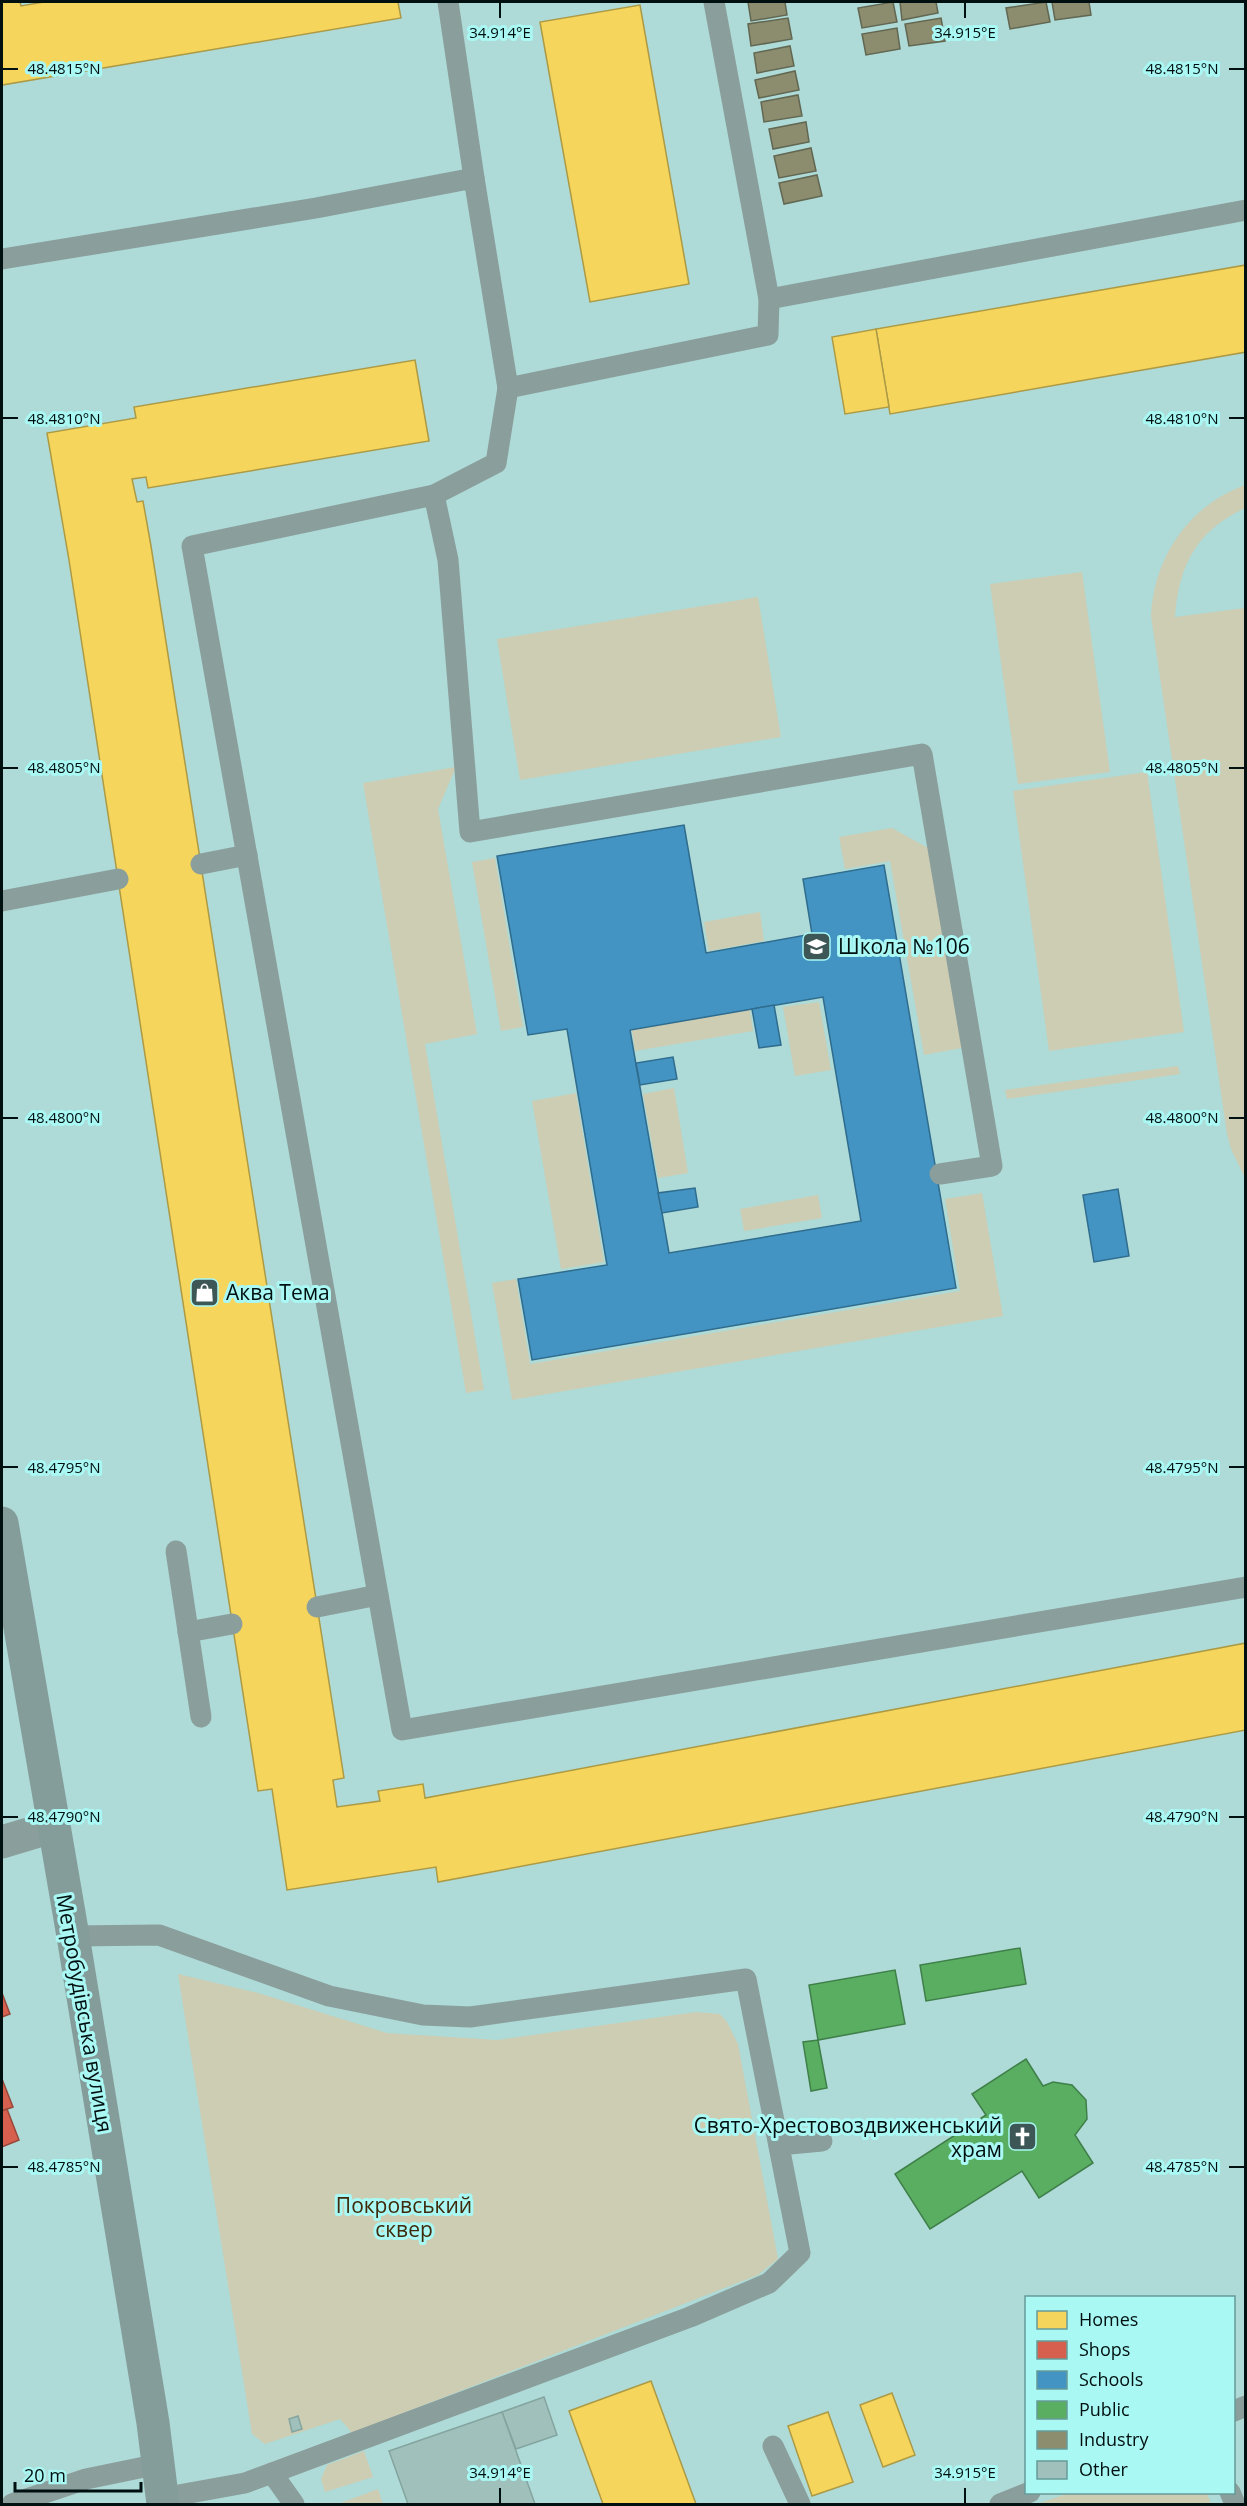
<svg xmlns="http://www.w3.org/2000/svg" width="1247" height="2506" font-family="'Open Sans',sans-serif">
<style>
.green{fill:#cdcdb3}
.homes{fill:#f6d55c;stroke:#ac9a45;stroke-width:1.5}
.shops{fill:#d6604d;stroke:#96483b;stroke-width:1.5}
.schools{fill:#4393c3;stroke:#2f6c8d;stroke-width:1.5;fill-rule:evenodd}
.public{fill:#5aae61;stroke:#3f7f49;stroke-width:1.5}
.industry{fill:#8c8c6e;stroke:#626752;stroke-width:1.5}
.building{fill:#a0c1bb;stroke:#84a59f;stroke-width:1.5}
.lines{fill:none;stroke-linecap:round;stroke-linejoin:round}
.service{stroke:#8a9e9c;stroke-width:21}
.tertiary{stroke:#8a9e9c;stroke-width:33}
.secondary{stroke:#849d9b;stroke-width:33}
.ticks{fill:none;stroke:#001010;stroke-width:2}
.labels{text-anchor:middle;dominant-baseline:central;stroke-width:6;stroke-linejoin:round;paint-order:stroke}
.poi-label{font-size:21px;fill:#001010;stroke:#aaf8f4;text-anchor:start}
.street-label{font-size:21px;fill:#001010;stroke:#aaf8f4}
.park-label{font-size:21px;fill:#3f290a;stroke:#aaf8f4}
.ticks-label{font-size:15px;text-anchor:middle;fill:#001010;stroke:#aaf8f4;stroke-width:6;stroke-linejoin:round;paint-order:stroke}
</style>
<rect width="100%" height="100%" fill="#aedad7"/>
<g class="green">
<path d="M1245 485V508C1196 531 1179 565 1175 617L1245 608V1178L1231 1149 1227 1134 1151 616C1154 556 1189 506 1245 485Z"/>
<path d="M1082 572 1110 772 1018 784 990 584Z"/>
<path d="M758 597 781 737 520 780 497 639Z"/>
<path d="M456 767 438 809 477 1034 425 1044 484 1390 466 1393 363 783Z"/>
<path d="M1147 772 1184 1032 1049 1051 1013 791Z"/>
<path d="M892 828 928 848 962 1048 924 1055 890 861 845 869 839 837Z"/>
<path d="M495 858 523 1027 501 1031 472 862Z"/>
<path d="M760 912 764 941 709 951 704 922Z"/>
<path d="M819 1002 831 1070 795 1076 783 1007Z"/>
<path d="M750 1010 753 1031 635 1051 632 1030Z"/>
<path d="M1178 1066 1180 1074 1007 1099 1005 1090Z"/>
<path d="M674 1088 688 1173 658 1178 643 1094Z"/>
<path d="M576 1093 604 1262 561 1269 532 1101Z"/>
<path d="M982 1193 1003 1316 512 1400 492 1283 516 1279 530 1364 960 1291 945 1199Z"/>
<path d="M818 1195 822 1218 744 1231 740 1209Z"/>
<path d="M178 1974 258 1993 387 2033 497 2040 696 2012 720 2014 727 2022 738 2044 778 2259 758 2275 352 2433 340 2419 265 2444 252 2434Z"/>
<path d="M364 2451 373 2477 325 2492 321 2479 327 2465Z"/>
<path d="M378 2489 383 2504H338Z"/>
<path d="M1072 2492 1207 2493 1211 2504H1037Z"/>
</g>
<g class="homes">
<path d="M2 2H20L21 6 44 2H398L401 18 2 85Z"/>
<path d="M640 5 689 284 590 302 540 22Z"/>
<path d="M1246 265V352L890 414 876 329Z"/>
<path d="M876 329 889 407 845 414 832 337Z"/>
<path d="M415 360 429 441 148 488 146 477 132 479 137 502 143 501 151 546 344 1778 333 1780 337 1807 380 1801 378 1791 423 1784 425 1798 1246 1643V1730L438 1882 436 1867 287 1890 272 1789 258 1791 69 560 47 433 136 418 134 407Z"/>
<path d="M651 2381 696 2504H603L569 2411Z"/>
<path d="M892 2393 915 2455 883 2467 860 2405Z"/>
<path d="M828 2412 853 2482 812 2496 788 2426Z"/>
</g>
<g class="shops">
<path d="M2 1993 10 2014 2 2017Z"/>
<path d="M2 2079 13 2107 2 2111Z"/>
<path d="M7 2109 19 2140 2 2147V2111Z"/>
</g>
<g class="schools">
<path d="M684 825 706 953 812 934 803 879 884 865 956 1288 532 1360 518 1279 607 1265 567 1029 528 1035 497 856ZM823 997 861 1221 669 1253 630 1030Z"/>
<path d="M774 1005 781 1045 759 1048 752 1009Z"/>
<path d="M673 1057 677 1079 640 1085 636 1063Z"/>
<path d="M695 1188 698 1207 662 1213 658 1193Z"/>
<path d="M1118 1189 1129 1256 1094 1262 1083 1195Z"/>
</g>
<g class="public">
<path d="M1020 1948 1026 1984 926 2001 920 1965Z"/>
<path d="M895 1970 905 2024 818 2040 809 1985Z"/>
<path d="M818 2040 827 2088 811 2091 803 2042Z"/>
<path d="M1026 2059 1043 2086 1053 2082 1072 2085 1086 2100 1087 2119 1075 2135 1093 2163 1039 2198 1022 2171 930 2229 895 2174 986 2115 972 2094Z"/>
</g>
<g class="industry">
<path d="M748 2H785L787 15 751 21Z"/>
<path d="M893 2 897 22 862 28 858 8Z"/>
<path d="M900 2H936L938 13 902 20Z"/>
<path d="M1046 2 1050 22 1010 29 1006 8Z"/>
<path d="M1052 2H1089L1091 15 1055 20Z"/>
<path d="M788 18 792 39 751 46 748 24Z"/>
<path d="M941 18 945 41 909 46 905 24Z"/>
<path d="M897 28 900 49 866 55 862 34Z"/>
<path d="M790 46 794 66 757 73 754 53Z"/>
<path d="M795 71 799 90 759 98 755 80Z"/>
<path d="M798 95 802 116 764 122 761 102Z"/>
<path d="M806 122 809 142 773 149 769 129Z"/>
<path d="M811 148 816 171 779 178 774 156Z"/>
<path d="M817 175 822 196 784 204 779 183Z"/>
</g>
<g class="building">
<path d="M544 2397 557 2435 516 2449 502 2412Z"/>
<path d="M502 2412 535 2504H408L389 2451Z"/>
<path d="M298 2416 302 2429 292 2432 289 2419Z"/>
</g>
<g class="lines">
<g class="service">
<path d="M448 2 474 178"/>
<path d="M2 259 316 208 474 178 508 388 496 463 434 495 192 546 402 1730 1246 1587"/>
<path d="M769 299 1246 210"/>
<path d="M508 388 768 335 769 299 714 2"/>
<path d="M434 495 448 560 470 832 922 754 992 1166 940 1174"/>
<path d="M201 864 247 855"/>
<path d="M2 901 118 879"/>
<path d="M176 1551 201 1717"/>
<path d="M317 1607 378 1595"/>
<path d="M188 1632 232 1624"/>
<path d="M73 1936 159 1935 329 1996 423 2015 470 2017 746 1979 800 2253 769 2283 690 2317 272 2473"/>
<path d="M779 2145 822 2141"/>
<path d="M1234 2411 1246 2406"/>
<path d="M773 2446 800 2504"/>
<path d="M1230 2492 1235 2504"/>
<path d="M162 2498 245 2483 272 2473 294 2504"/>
<path d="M12 2504 86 2479 159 2464"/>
<path d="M1000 2504 1030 2492"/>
</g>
<path class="tertiary" d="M2 1842 52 1827"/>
<path class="secondary" d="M2 1523 73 1936 153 2423 163 2504"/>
</g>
<path class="ticks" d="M500 3V18M965 3V18M3 69H18M1229 69H1244M3 418H18M1229 418H1244M3 768H18M1229 768H1244M3 1118H18M1229 1118H1244M3 1467H18M1229 1467H1244M3 1817H18M1229 1817H1244M3 2167H18M1229 2167H1244M500 2488V2503M965 2488V2503"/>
<defs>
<symbol id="school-square" viewBox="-11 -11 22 22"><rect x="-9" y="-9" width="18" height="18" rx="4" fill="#3d5756" stroke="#aaf8f4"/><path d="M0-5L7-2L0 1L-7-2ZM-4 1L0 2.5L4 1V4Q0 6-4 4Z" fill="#fff"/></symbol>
<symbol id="shop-square" viewBox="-11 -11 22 22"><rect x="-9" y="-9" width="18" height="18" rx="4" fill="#3d5756" stroke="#aaf8f4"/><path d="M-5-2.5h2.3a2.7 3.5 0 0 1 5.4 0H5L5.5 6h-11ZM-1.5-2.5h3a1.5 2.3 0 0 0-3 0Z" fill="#fff"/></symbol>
<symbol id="church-square" viewBox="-11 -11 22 22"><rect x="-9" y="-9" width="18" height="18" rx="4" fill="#3d5756" stroke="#aaf8f4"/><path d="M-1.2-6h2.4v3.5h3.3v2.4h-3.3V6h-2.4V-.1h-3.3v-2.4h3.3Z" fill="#fff"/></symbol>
</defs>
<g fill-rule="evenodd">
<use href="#school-square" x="800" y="930" width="33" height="33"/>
<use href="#shop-square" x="188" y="1276" width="33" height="33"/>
<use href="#church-square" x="1006" y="2120" width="33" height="33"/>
</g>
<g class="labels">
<g class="poi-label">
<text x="838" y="946">Школа №106</text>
<text x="226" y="1292">Аква Тема</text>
<text x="1002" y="2125" text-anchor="end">Свято-Хрестовоздвиженський<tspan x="1002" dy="24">храм</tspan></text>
</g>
<g class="street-label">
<text transform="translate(85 2013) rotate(80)">Метробудівська вулиця</text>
</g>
<g class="park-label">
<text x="404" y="2205">Покровський<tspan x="404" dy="24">сквер</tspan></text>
</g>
</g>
<g class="ticks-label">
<text x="500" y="38">34.914°E</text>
<text x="965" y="38">34.915°E</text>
<text x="64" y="74">48.4815°N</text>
<text x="1182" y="74">48.4815°N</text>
<text x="64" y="424">48.4810°N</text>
<text x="1182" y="424">48.4810°N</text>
<text x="64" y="773">48.4805°N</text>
<text x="1182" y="773">48.4805°N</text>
<text x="64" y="1123">48.4800°N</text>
<text x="1182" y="1123">48.4800°N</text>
<text x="64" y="1473">48.4795°N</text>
<text x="1182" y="1473">48.4795°N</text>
<text x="64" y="1822">48.4790°N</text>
<text x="1182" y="1822">48.4790°N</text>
<text x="64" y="2172">48.4785°N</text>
<text x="1182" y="2172">48.4785°N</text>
<text x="500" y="2478">34.914°E</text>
<text x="965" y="2478">34.915°E</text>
</g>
<rect width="1247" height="2506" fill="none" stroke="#001010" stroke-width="6"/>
<rect x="1025" y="2296" width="210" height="198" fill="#aaf8f4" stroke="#669b99" stroke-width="1.5"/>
<rect x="1037" y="2311" width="30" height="18" fill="#f6d55c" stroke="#669b99" stroke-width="1.5"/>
<text x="1079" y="2326" font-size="18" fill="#001010">Homes</text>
<rect x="1037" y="2341" width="30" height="18" fill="#d6604d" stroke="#669b99" stroke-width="1.5"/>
<text x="1079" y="2356" font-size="18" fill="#001010">Shops</text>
<rect x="1037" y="2371" width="30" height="18" fill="#4393c3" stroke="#669b99" stroke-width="1.5"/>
<text x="1079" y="2386" font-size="18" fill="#001010">Schools</text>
<rect x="1037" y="2401" width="30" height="18" fill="#5aae61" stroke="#669b99" stroke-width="1.5"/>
<text x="1079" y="2416" font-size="18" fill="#001010">Public</text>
<rect x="1037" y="2431" width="30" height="18" fill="#8c8c6e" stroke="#669b99" stroke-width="1.5"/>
<text x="1079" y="2446" font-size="18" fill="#001010">Industry</text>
<rect x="1037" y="2461" width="30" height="18" fill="#a0c1bb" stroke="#669b99" stroke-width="1.5"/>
<text x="1079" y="2476" font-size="18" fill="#001010">Other</text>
<path d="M15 2482v9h126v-9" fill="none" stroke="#001010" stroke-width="3"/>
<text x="24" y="2482" font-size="18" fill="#001010" stroke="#aaf8f4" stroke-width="4.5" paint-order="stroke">20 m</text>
</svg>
